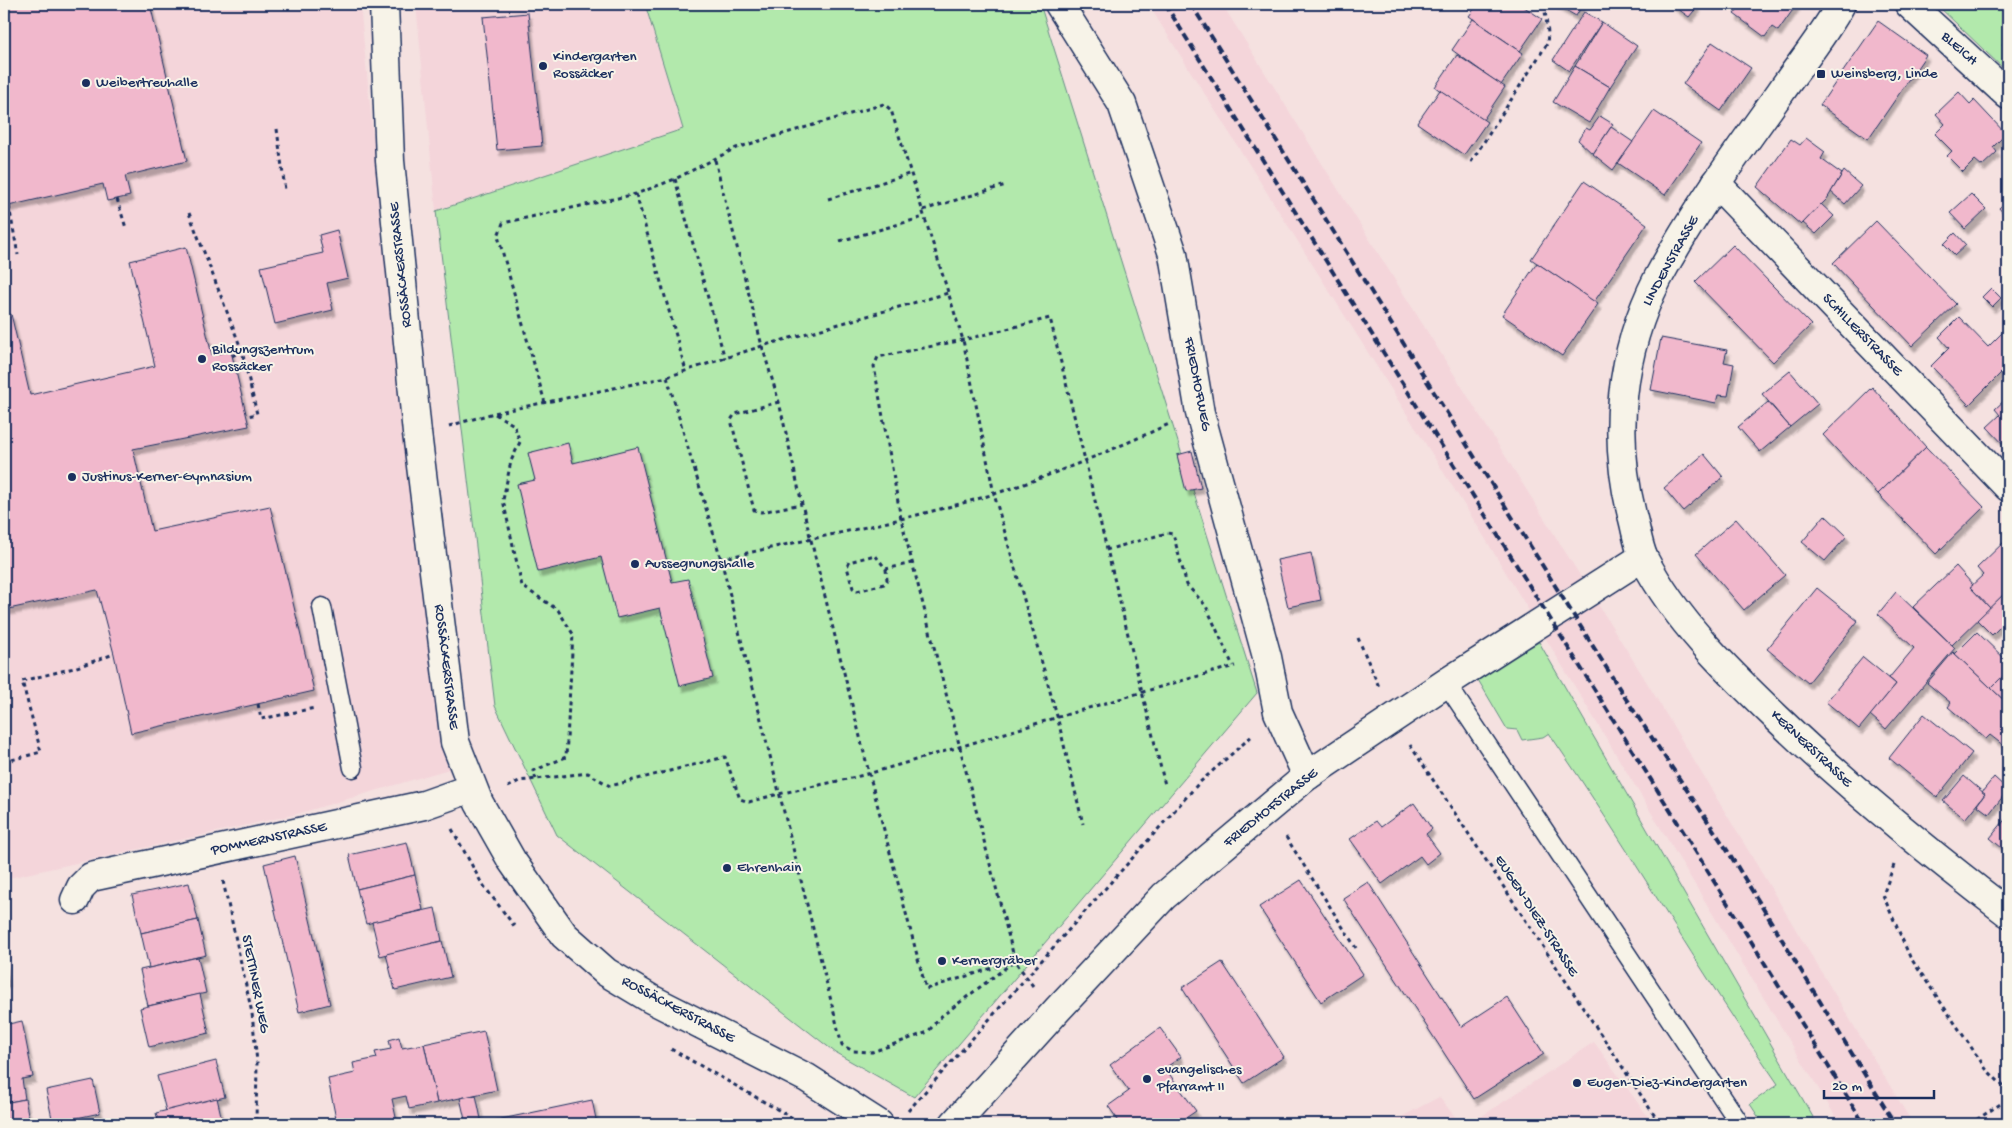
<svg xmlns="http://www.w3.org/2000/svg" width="2012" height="1128" font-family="'Gochi Hand',sans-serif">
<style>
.built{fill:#f4d5da}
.green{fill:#b2e9ac;stroke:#668c85}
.building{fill:#f1b8cc;stroke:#1b2f5e;filter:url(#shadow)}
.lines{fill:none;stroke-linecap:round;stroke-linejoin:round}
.service-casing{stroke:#1b2f5e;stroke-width:21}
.minor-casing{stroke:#1b2f5e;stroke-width:31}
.path{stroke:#1b2f5e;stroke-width:3;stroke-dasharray:4 4;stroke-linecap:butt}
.service{stroke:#f7f3e8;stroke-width:18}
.minor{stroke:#f7f3e8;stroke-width:28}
.rail{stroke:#1b2f5e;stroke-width:4;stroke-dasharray:8 4;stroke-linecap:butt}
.poi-dot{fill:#1b2f5e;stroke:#f7f3e8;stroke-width:2}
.labels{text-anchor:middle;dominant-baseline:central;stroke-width:4;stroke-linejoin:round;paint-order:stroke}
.street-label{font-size:15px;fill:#1b2f5e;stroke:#f7f3e8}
.poi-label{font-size:15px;fill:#1b2f5e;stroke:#f7f3e8;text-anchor:start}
</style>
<defs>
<filter id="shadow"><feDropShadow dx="3" dy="5.5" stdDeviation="1" flood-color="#0004"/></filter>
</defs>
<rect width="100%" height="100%" fill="#f5e1e0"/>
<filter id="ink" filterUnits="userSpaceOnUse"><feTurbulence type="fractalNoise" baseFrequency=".02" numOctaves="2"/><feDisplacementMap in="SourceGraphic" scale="10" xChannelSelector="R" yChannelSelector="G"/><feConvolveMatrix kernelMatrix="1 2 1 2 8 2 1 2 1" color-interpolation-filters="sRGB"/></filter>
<g filter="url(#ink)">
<g class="built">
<path d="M4 4H360L373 136 449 769 297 814 4 879Z"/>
<path d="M416 4H645L683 129 436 211Z"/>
<path d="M1148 4H1222L1643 676 1913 1124H1840L1480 530Z"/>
<path d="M1594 1042 1653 1124H1470Z"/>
<path d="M1439 1097 1461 1124H1388Z"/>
</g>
<g class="green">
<path d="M645 4H1040L1257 693 914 1097 836 1053 557 835 495 706 436 211 683 129Z"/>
<path d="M1936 4H2008V73Z"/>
<path d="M1539 642 1817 1124H1763L1750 1104 1778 1084C1698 969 1629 848 1549 733L1543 737 1522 740 1517 730 1507 729 1477 678Z"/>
</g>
<g class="building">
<path d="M4 4H150L187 161 125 176 130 196 117 199 107 201 103 184 4 207Z"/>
<path d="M1478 4H1520L1542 19 1520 51 1469 16Z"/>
<path d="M1555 4H1583L1576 16Z"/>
<path d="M1671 4H1694L1698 6 1689 17Z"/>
<path d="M1739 4H1797L1778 31 1772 27 1765 37 1734 14 1741 5Z"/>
<path d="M1584 12 1602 22 1569 71 1553 60Z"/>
<path d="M528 13 542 146 497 150 483 17Z"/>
<path d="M1473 19 1523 53 1501 85 1452 50Z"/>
<path d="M1878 21 1926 55 1868 139 1820 105Z"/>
<path d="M1602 22 1637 46 1610 87 1575 66Z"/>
<path d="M1712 42 1751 68 1721 111 1683 84Z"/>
<path d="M1457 55 1505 87 1483 120 1435 87Z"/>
<path d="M1575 66 1610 87 1589 123 1553 102Z"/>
<path d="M1440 90 1487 122 1464 155 1417 123Z"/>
<path d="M1959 92 1970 104 1974 100 2006 134 1993 147 1997 152 1982 166 1975 160 1963 172 1947 156 1952 151 1935 134 1945 124 1936 114Z"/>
<path d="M1654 111 1701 143 1665 195 1618 163Z"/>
<path d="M1600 116 1613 124 1593 154 1578 140 1586 128 1590 130Z"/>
<path d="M1611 127 1633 142 1613 170 1593 154Z"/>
<path d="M1806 138 1825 152 1821 159 1842 174 1827 199 1801 225 1757 187 1791 139 1800 145Z"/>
<path d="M1844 171 1861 186 1845 204 1831 192Z"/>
<path d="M2008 175V185L2003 179Z"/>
<path d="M1584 181 1647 224 1594 302 1531 259Z"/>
<path d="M1971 194 1986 209 1965 229 1950 213Z"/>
<path d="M2008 200V219L1999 208Z"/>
<path d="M1821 204 1834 216 1816 234 1803 223Z"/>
<path d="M1876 221 1956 304 1912 346 1833 263Z"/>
<path d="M337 230 348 278 327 283 333 310 275 324 261 267 323 253 319 235Z"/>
<path d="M1955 233 1966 245 1955 255 1944 244Z"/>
<path d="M1733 245 1811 325 1773 362 1695 282Z"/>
<path d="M186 247 212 355 231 351 249 426 133 449 152 531 270 506 314 691 131 733 114 654 97 590 4 610V316L11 314 30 395 155 366 130 261Z"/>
<path d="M1537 263 1598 304 1562 356 1502 315Z"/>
<path d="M1991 288 2001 298 1992 307 1982 297Z"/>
<path d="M1959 317 1988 347 2008 327V371L2006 368 1969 405 1931 366 1949 348 1939 337Z"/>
<path d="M1661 338 1727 350 1724 362 1734 364 1728 396 1718 395 1716 403 1651 390Z"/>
<path d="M1790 371 1818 404 1790 427 1762 394Z"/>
<path d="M1872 387 1926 447 1878 494 1823 435Z"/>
<path d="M2008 397V449L1987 427 2000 415 1995 409Z"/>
<path d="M1768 402 1790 427 1760 452 1738 427Z"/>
<path d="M568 443 573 463 638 447 672 582 688 579 713 678 680 686 660 608 617 618 601 557 538 572 517 484 535 480 528 453Z"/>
<path d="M1926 447 1984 507 1936 554 1878 494Z"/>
<path d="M1192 451 1201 488 1186 491 1177 455Z"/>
<path d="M1704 454 1723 477 1683 511 1664 488Z"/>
<path d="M1825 515 1847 536 1825 561 1802 542Z"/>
<path d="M1736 519 1785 575 1744 610 1696 554Z"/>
<path d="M2008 538V590L1990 608 1970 587 1983 575 1977 568Z"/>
<path d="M1311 553 1321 600 1288 607 1277 560Z"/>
<path d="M1956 566 1973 585 1970 587 1990 608 1952 645 1913 607Z"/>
<path d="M1817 588 1858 621 1808 683 1767 649Z"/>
<path d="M2008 590V619L1992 635 1977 620Z"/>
<path d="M1896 592 1955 648 1886 729 1870 715 1896 684 1889 678 1914 648 1878 614Z"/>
<path d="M1977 632 2008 662V671L1991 688 1955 654Z"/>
<path d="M1953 652 2008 704V749L1990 735 1986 739 1948 707 1951 703 1927 683Z"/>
<path d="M1863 657 1896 684 1859 729 1826 702Z"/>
<path d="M2008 671V704L1991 688Z"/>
<path d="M1924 714 1972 753 1937 797 1889 758Z"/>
<path d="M1964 776 1985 794 1965 819 1943 801Z"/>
<path d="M1994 777 2008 790 1989 814 1977 805 1985 794 1982 792Z"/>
<path d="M1414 803 1432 829 1426 834 1440 853 1426 864 1420 856 1382 884 1350 839 1376 821 1381 827Z"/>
<path d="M2008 816V853L1990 838Z"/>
<path d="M407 842 415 875 357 889 349 855Z"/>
<path d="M295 856 330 1004 299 1012 264 864Z"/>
<path d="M415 875 423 910 366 924 357 889Z"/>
<path d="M1301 880 1363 974 1321 1002 1259 907Z"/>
<path d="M1368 882 1461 1027 1507 997 1544 1054 1474 1099 1343 898Z"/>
<path d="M189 883 198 920 141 933 132 895Z"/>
<path d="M435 908 442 941 380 956 372 922Z"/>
<path d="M198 920 206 955 149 968 141 933Z"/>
<path d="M442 941 451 977 395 990 386 954Z"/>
<path d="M198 957 206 993 148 1006 140 970Z"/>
<path d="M1222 962 1284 1057 1244 1083 1182 988Z"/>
<path d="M4 963 7 982 4 983Z"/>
<path d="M200 994 209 1033 149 1047 140 1008Z"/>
<path d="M22 1021 33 1077 22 1079 25 1099 4 1103V1025Z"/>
<path d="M1160 1028 1181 1057 1165 1068 1196 1111 1177 1124H1121L1108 1106 1129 1091 1110 1065Z"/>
<path d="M484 1031 497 1090 437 1103 424 1044Z"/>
<path d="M399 1037 402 1048 424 1044 437 1103 409 1109 406 1096 392 1099 397 1122 384 1124H337L328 1079 355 1073 353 1063 377 1058 375 1052 391 1049 389 1040Z"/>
<path d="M216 1061 225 1097 166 1111 157 1076Z"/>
<path d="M93 1080 100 1113 53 1123 46 1090Z"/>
<path d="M476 1095 482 1124H466L460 1098Z"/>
<path d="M217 1098 223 1124H159L156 1113Z"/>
<path d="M25 1099 30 1124H4V1103Z"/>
<path d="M592 1100 597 1124H493L492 1121Z"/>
</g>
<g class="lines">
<defs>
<g id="service">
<path d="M322 607 353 768"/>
<path d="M1446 683 1740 1124"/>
</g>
<g id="minor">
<path d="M384 4 390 161 417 433 455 742 479 803 512 861 564 935 606 972 651 999 807 1078 879 1124"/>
<path d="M1059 4 1122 104 1173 254 1200 413 1267 657 1278 712 1307 776"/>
<path d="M1841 4C1824 35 1800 64 1780 93 1737 153 1693 213 1658 278 1620 352 1612 435 1632 515 1636 529 1638 546 1644 559 1676 621 1728 671 1778 719 1851 789 1928 852 2008 913"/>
<path d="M1909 4 2008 95"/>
<path d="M1716 183 2008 487"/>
<path d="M75 900 81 887 91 877 424 805 472 788"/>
<path d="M954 1124 1057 1010 1164 896 1307 776 1446 683 1643 557"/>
</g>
</defs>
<use href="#service" class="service-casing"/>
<use href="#minor" class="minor-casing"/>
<g class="path">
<path d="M2003 45 2008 38"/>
<path d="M277 129 285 190"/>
<path d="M715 160 762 346 779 402 802 504 869 773 926 989 1015 961"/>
<path d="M1471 162 1547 44 1548 33 1544 4"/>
<path d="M675 179 725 359"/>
<path d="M636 194 686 371"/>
<path d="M117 199 126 228"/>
<path d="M828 199 912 173"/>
<path d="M9 206 18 255"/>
<path d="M923 210 1006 185"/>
<path d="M189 213 242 351 257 414 247 416"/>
<path d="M840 241 924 217"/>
<path d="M232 356 242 351"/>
<path d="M667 377 721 559 842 1045 853 1051 872 1052 928 1032 939 1018 1012 963"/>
<path d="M779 402 735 414 731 420 754 510 761 512 802 504"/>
<path d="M545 403 498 236 503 223 636 194 675 179 736 148 884 104 891 110 963 340 994 494 1057 716 1083 824"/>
<path d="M495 414 514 425 520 442 511 461 503 500 522 586 558 610 573 634 566 757 533 771 536 779"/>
<path d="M449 426 494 413 667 377 762 346 948 293"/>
<path d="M1106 550 1167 533 1173 534 1187 585 1206 606 1233 666"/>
<path d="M721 559C812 538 905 521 994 494 1054 475 1112 450 1169 424"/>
<path d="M886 569 887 580 884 584 857 591 853 588 847 567 849 562 875 555 886 569 912 563"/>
<path d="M1358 638 1380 689"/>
<path d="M258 704 261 719 315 708"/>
<path d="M1410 745 1660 1124"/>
<path d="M4 762 41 752 22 681 74 668 114 654"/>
<path d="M508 787 519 781 588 773 610 786 725 757 740 799 749 802C789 790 830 784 871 773 992 738 1113 699 1235 666"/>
<path d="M452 829 481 882 515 927"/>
<path d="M1286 837 1356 948"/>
<path d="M1894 865 1883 895 1910 957 1986 1069 2008 1091"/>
<path d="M223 881 252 1013 257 1062 256 1124"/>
<path d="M1033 986 1015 961 901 519 874 366 878 357 963 340 1050 318 1165 785"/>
<path d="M671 1049 803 1124"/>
<path d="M908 1111 1199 783 1253 735"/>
<path d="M1970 1124 2008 1099"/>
</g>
<use href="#service" class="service"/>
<use href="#minor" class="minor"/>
<g class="rail">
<path d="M1165 4 1673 815 1864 1124"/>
<path d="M1191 4 1626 699 1729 853 1895 1124"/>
</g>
</g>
</g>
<g class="poi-dot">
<circle cx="543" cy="66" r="5"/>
<rect x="1816" y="69" width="10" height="10" rx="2.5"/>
<circle cx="86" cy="83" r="5"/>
<circle cx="202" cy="359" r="5"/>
<circle cx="72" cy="477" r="5"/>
<circle cx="635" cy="564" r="5"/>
<circle cx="727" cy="868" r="5"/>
<circle cx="942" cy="961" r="5"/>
<circle cx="1147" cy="1079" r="5"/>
<circle cx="1577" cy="1083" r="5"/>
</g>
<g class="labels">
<g class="street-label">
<text transform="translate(1959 49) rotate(42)">BLEICH</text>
<text transform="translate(1671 261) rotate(-61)">LINDENSTRASSE</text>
<text transform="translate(401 265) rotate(-96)">ROSSÄCKERSTRASSE</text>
<text transform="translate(1862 335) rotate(46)">SCHILLERSTRASSE</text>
<text transform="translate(1197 384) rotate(79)">FRIEDHOFWEG</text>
<text transform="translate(446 667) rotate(83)">ROSSÄCKERSTRASSE</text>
<text transform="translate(1811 749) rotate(43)">KERNERSTRASSE</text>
<text transform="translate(1271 808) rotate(-39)">FRIEDHOFSTRASSE</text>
<text transform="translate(269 839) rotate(-12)">POMMERNSTRASSE</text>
<text transform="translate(1536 916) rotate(57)">EUGEN-DIEZ-STRASSE</text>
<text transform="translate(255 984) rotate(79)">STETTINER WEG</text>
<text transform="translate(678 1010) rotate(28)">ROSSÄCKERSTRASSE</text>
</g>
<g class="poi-label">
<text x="553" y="57">Kindergarten<tspan x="553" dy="17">Rossäcker</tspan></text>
<text x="1831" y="74">Weinsberg, Linde</text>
<text x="96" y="83">Weibertreuhalle</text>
<text x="212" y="350">Bildungszentrum<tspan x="212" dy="17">Rossäcker</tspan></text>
<text x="82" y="477">Justinus-Kerner-Gymnasium</text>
<text x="645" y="564">Aussegnungshalle</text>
<text x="737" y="868">Ehrenhain</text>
<text x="952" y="961">Kernergräber</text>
<text x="1157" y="1070">evangelisches<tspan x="1157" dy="17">Pfarramt II</tspan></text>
<text x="1587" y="1083">Eugen-Diez-Kindergarten</text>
</g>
</g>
<rect width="2012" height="1128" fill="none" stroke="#f7f3e8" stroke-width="20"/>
<rect x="10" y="10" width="1992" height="1108" fill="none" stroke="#1b2f5e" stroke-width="2" filter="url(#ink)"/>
<path d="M1824 1090v8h110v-8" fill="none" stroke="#1b2f5e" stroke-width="2.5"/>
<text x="1832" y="1090" font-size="15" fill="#1b2f5e" stroke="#f7f3e8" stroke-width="4" paint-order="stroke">20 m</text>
</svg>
